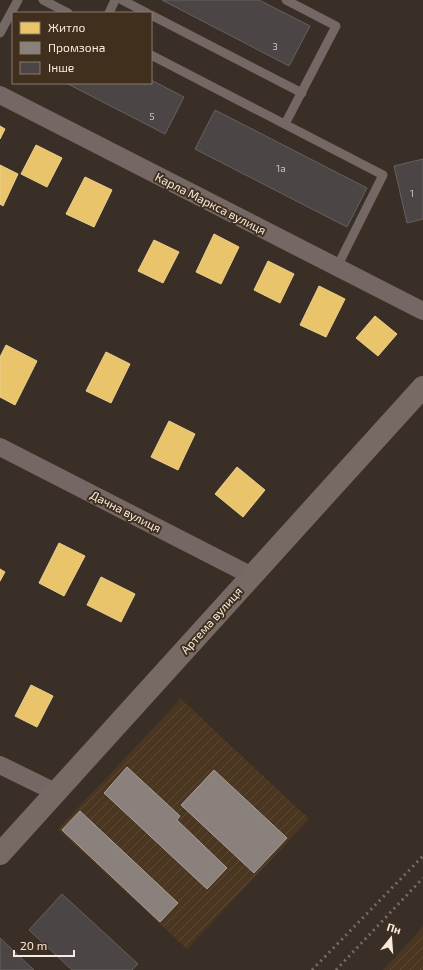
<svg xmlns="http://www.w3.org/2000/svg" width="423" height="970" font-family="'Exo 2',sans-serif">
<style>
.industrial{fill:url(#industrial-furrows)}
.homes{fill:#e9c46a;stroke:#edd08e}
.industry{fill:#8a817c;stroke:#aba19a}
.building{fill:#4b4645;stroke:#666061}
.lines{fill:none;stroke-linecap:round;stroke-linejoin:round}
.service{stroke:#746764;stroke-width:9}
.minor{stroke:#746764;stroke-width:18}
.secondary{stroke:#776a65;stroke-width:22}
.rail{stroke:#776d68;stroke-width:3;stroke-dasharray:2 4;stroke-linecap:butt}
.labels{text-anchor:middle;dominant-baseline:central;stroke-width:4;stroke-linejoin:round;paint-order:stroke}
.number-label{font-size:10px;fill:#ccc2ba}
.street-label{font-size:12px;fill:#f7ebe1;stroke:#412f1e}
</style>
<defs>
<pattern id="industrial-furrows" width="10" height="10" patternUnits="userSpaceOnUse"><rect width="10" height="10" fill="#4a3621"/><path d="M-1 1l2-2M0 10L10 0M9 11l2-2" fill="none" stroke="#5c4a36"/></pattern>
</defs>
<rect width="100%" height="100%" fill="#392f26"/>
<g class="industrial">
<path d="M181 699 309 819 187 949 58 829Z"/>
<path d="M423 927V970H383Z"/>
</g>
<g class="homes">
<path d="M0 126 5 129 0 139Z"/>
<path d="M36 145 62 158 47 187 21 174Z"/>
<path d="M0 165 18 174 3 206 0 204Z"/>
<path d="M85 177 112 190 94 227 66 214Z"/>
<path d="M214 234 239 247 221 284 196 272Z"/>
<path d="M154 240 179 252 163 283 138 271Z"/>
<path d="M268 261 294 274 280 303 254 290Z"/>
<path d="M319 286 345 299 326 337 300 325Z"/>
<path d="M375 316 397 334 378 356 356 338Z"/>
<path d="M6 345 37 361 15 405 0 397V357Z"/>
<path d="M106 352 130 364 111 403 86 391Z"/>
<path d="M169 421 195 434 178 470 151 457Z"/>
<path d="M237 467 265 490 243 517 215 494Z"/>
<path d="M59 543 85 556 64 596 39 583Z"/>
<path d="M0 569 5 572 0 581Z"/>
<path d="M101 577 135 594 121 622 87 605Z"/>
<path d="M31 685 53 696 37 727 15 716Z"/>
</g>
<g class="industry">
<path d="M127 767 180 816 177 820 227 868 207 889 104 793Z"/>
<path d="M214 770 287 838 254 873 181 805Z"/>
<path d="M80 811 178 903 160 922 62 830Z"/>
</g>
<g class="building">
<path d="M162 0H259L310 26 289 66Z"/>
<path d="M151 80 184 97 165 134 66 83H151Z"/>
<path d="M215 110 367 188 347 227 195 149Z"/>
<path d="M423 159V219L407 223 394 166Z"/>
<path d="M62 894 138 964 132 970H72L29 930Z"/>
<path d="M0 938 34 970H0Z"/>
</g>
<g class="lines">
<g class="service">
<path d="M43 0 68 13"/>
<path d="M122 0 147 13"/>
<path d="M109 13 115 0"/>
<path d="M151 15 302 93"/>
<path d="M0 33 18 0"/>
<path d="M151 55 383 175 337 267"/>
<path d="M285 124 336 26 286 0"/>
</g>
<g class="minor">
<path d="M0 95 423 311"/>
<path d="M0 447 252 576"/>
<path d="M0 765 55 792"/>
</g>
<path class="secondary" d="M0 854 423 387"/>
<g class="rail">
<path d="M312 970 423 856"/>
<path d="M336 970 423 878"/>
</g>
</g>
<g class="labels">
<g class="number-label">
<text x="275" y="46">3</text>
<text x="152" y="116">5</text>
<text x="281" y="168">1а</text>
<text x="412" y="193">1</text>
</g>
<g class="street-label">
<text transform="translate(211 203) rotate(27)">Карла Маркса вулиця</text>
<text transform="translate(126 511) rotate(27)">Дачна вулиця</text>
<text transform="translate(211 620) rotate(-48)">Артема вулиця</text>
</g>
</g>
<rect x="12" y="12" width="140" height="72" fill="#412f1e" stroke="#8a7a6c"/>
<rect x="20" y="22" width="20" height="12" fill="#e9c46a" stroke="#8a7a6c"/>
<text x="48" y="32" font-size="12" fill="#f7ebe1">Житло</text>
<rect x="20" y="42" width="20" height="12" fill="#8a817c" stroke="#8a7a6c"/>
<text x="48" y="52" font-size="12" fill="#f7ebe1">Промзона</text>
<rect x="20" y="62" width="20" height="12" fill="#4b4645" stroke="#8a7a6c"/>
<text x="48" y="72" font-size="12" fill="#f7ebe1">Інше</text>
<g transform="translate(391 938) rotate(17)" stroke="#412f1e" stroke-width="3" paint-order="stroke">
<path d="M0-3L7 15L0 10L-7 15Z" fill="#f7ebe1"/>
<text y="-6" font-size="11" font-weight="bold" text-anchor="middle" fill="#f7ebe1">Пн</text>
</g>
<path d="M14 950v6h60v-6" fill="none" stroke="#f7ebe1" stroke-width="2"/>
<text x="20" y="950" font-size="12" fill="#f7ebe1" stroke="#412f1e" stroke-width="3" paint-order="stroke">20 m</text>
</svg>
